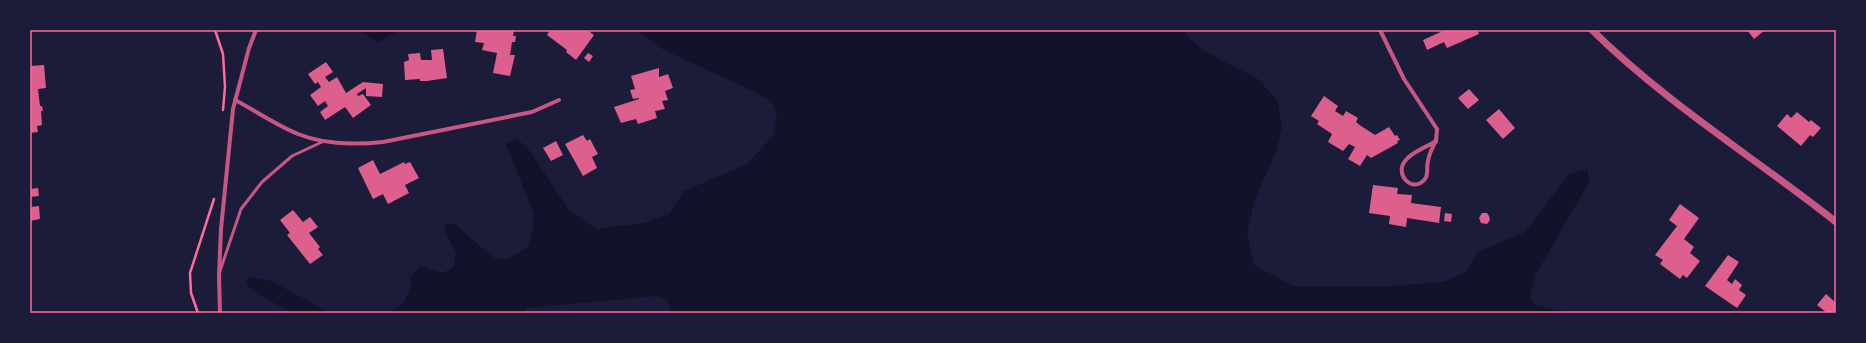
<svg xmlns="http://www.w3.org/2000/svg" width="1866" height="343" font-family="'Titillium Web',sans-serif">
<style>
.water{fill:#12122b}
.building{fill:#dd5f8e}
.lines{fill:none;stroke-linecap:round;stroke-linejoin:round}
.path{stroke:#ff6b9d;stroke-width:2.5}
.service{stroke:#c65784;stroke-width:3}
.minor{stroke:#c65784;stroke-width:4}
.tertiary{stroke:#c65784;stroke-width:7}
.neatline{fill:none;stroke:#ff6b9d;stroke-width:1.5}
</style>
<rect width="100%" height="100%" fill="#1b1b3a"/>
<g class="water">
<path d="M358 30H400L378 42Z"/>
<path d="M636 30H1185L1187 36 1205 52 1258 79 1277 100 1282 126 1275 154 1255 199 1247 233 1254 265 1293 286H1390L1444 282 1466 272 1478 252 1525 232 1569 174 1587 169 1589 182 1536 274 1530 297 1535 306 1566 311 1568 313H669L670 309 667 300 657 296 526 308 524 313H389L404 303 412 283 409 279 420 266 442 273 453 268 456 253 444 230 447 223 456 225 492 257 506 260 528 247 533 228 534 214 506 144 516 138 529 150 569 210 596 229 643 223 669 214 684 191 746 165 773 136 777 117 773 102 751 90 662 49Z"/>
<path d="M248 277 271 281 330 313H293L257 294 246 284Z"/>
</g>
<g class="building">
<path d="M477 30H514L513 36H516L515 42H512L510 55H515L510 76 493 73 497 53 482 50 484 43 475 42Z"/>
<path d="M550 30H587L594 35 576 60 566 52 567 50 547 35Z"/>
<path d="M1445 30H1477L1479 34 1447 48 1444 42 1427 50 1423 40Z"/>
<path d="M1747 30H1765L1754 39Z"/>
<path d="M443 49 447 78 427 81H420V79L405 80 404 62 409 60 408 54 420 53 421 60H432L431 50Z"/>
<path d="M588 53 593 56 589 62 584 58Z"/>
<path d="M326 62 333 72 325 77 329 82 337 77 346 93 363 82 383 84 382 97 366 96V88L357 94 358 96 363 94 371 105 353 118 345 107 325 120 320 112 328 106 325 101 318 106 310 95 321 87 318 82 315 84 308 74Z"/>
<path d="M44 65 46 88 38 89 40 106H42L43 111H41L42 125 37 126 38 132 30 133V66Z"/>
<path d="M659 68V77L668 74 673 88 665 91 668 100 662 101 665 109 655 111 657 118 638 124 636 119 621 123 614 107 639 99V98L633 99 630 90 635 89 631 76Z"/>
<path d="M1469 89 1479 100 1468 109 1458 98Z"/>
<path d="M1324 96 1338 106 1335 111 1343 116 1346 111 1358 118 1356 122 1361 126 1375 135 1389 127 1395 136 1397 135 1400 140 1397 141 1398 143 1371 158 1367 155 1360 166 1348 159 1355 147 1349 144 1343 151 1328 142 1332 134 1317 124 1319 121 1311 116Z"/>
<path d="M1499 109 1515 128 1503 139 1486 120Z"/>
<path d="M1797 112 1809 122 1811 120 1821 128 1813 137 1810 135 1801 146 1777 126 1787 114 1791 118Z"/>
<path d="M583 135 587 141 590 139 598 154 592 157 597 168 583 176 565 144Z"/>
<path d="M556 141 563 155 551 161 543 148Z"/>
<path d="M373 160 380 174 404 162 405 164 410 162 419 178 405 185 409 193 388 204 383 194 373 199 358 168Z"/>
<path d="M1373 185 1398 188 1397 194 1412 195 1411 203 1441 207 1439 223 1407 218 1406 227 1389 224 1390 216 1369 213Z"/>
<path d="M38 188 39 196 30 197V189Z"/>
<path d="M1680 204 1699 218 1684 239 1694 247 1690 253 1700 261 1687 278 1683 275 1680 279 1660 264 1663 260 1655 255 1677 226 1669 220Z"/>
<path d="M39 206 40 219 30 221V207Z"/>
<path d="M293 210 303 222 310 217 318 227 309 233 320 247 318 249 323 255 310 264 287 235 290 233 280 220Z"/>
<path d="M1445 213 1452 214 1451 222 1444 221Z"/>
<path d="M1482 213H1487L1489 216 1490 220 1487 224 1481 223 1479 218Z"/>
<path d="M1728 255 1739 262 1727 280 1732 284 1735 279 1742 285 1739 290 1746 295 1737 308 1705 286Z"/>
<path d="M1826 294 1836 303V313H1827L1817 305Z"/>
</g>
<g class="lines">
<g class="path">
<path d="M215 30 223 54 225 87 223 110"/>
<path d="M198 313 191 293 190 273 214 199"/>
</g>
<path class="service" d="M220 271 241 209 262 182 292 156 322 142"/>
<g class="minor">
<path d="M1380 30 1404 79 1437 129 1436 141"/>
<path d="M235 100C256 111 276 125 298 134 325 145 355 145 383 142L532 112 559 100"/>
<path d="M1436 141C1432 148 1429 154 1428 161 1426 167 1429 174 1425 179 1413 194 1394 175 1405 161 1411 152 1427 147 1436 141Z"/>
<path d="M220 313 219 275 221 229 233 109 249 48 256 30"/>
</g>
<path class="tertiary" d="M1592 30C1666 103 1755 158 1836 222"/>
</g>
<rect width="1866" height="343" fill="none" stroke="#1b1b3a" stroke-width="62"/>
<rect x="31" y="31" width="1804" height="281" class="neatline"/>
</svg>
